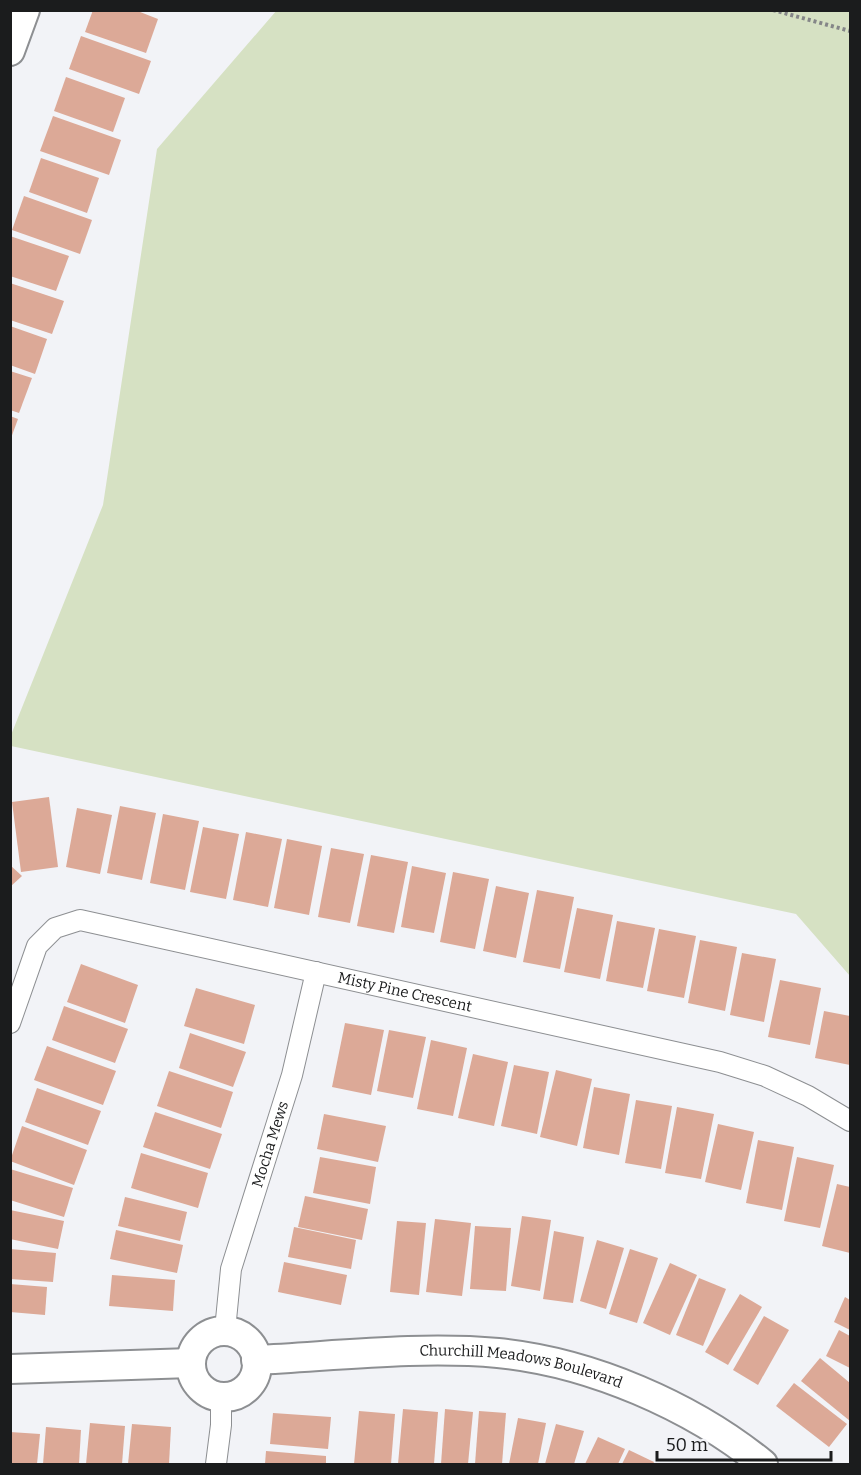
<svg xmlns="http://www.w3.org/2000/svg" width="861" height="1475" font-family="Bitter,serif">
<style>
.green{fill:#d6e1c3}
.building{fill:#dca997}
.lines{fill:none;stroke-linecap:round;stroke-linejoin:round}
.street-casing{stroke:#8d8f92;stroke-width:22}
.secondary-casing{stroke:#8d8f92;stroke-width:32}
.path{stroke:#858688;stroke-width:4;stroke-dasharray:3 3;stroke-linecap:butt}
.street{stroke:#fff;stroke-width:20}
.secondary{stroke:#fff;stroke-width:28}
.labels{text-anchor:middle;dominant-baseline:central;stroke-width:6;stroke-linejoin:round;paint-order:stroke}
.street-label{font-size:15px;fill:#1b1c1d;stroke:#f2f3f7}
</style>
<rect width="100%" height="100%" fill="#f2f3f7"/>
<path class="green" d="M277 10 850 11V976L796 914 11 746V735L103 505 157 149Z"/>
<g class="building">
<path d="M93 10H135L158 19 146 53 85 32Z"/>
<path d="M81 36 151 61 139 94 69 69Z"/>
<path d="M66 77 125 98 113 132 54 111Z"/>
<path d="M53 116 121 140 109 175 40 151Z"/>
<path d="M41 158 99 178 87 213 29 192Z"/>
<path d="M24 196 92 220 80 254 12 230Z"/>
<path d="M10 236 69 256 56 291 10 276Z"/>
<path d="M10 283 64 301 52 334 10 320Z"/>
<path d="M10 326 47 339 35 374 10 365Z"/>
<path d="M10 371 32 378 19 413 10 410Z"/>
<path d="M10 416 18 419 11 438H10Z"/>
<path d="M49 797 58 867 21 872 12 802Z"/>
<path d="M120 806 156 813 142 880 107 873Z"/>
<path d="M77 808 112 815 100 874 66 867Z"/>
<path d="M163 814 199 821 185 890 150 883Z"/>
<path d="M203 827 239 834 226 899 190 892Z"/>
<path d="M246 832 282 839 268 907 233 900Z"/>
<path d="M287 839 322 846 309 915 274 908Z"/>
<path d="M331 848 364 854 350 923 318 917Z"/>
<path d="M371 855 408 862 394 933 357 926Z"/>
<path d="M10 865 22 876 10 887Z"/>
<path d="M412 866 446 873 434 933 401 927Z"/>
<path d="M453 872 489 879 475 949 440 942Z"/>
<path d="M496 886 529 893 516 958 483 951Z"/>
<path d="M537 890 574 897 560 969 523 962Z"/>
<path d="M577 908 613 915 600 979 564 972Z"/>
<path d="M617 921 655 928 643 988 606 981Z"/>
<path d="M659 929 696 936 684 998 647 991Z"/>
<path d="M700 940 737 947 725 1011 688 1003Z"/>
<path d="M742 953 776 959 764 1022 730 1015Z"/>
<path d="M81 964 138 985 125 1023 67 1002Z"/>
<path d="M780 980 821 988 810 1045 768 1037Z"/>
<path d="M196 988 255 1005 244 1044 184 1026Z"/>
<path d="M64 1006 128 1029 115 1063 52 1040Z"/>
<path d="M824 1011 850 1016V1065L815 1058Z"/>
<path d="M345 1023 384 1030 371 1095 332 1087Z"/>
<path d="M389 1030 426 1037 413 1098 377 1091Z"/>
<path d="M190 1033 246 1052 233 1087 179 1068Z"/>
<path d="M431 1040 467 1048 453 1116 417 1109Z"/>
<path d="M47 1046 116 1071 103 1105 34 1080Z"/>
<path d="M473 1054 508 1062 494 1126 458 1118Z"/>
<path d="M514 1065 549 1072 537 1134 501 1126Z"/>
<path d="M556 1070 592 1079 577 1146 540 1137Z"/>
<path d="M169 1071 233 1092 221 1128 157 1106Z"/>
<path d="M594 1087 630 1094 619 1155 583 1148Z"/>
<path d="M37 1088 101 1111 88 1145 25 1122Z"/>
<path d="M636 1100 672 1106 661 1169 625 1163Z"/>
<path d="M677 1107 714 1114 701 1179 665 1173Z"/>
<path d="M155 1112 222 1134 210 1169 143 1147Z"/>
<path d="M324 1114 386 1126 378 1162 317 1149Z"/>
<path d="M718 1124 754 1132 741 1190 705 1182Z"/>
<path d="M22 1126 87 1150 74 1185 10 1161Z"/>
<path d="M758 1140 794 1147 782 1210 746 1203Z"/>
<path d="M141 1153 208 1173 198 1208 131 1188Z"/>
<path d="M320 1157 376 1167 370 1204 313 1193Z"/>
<path d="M797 1157 834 1165 820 1228 784 1221Z"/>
<path d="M10 1169 73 1188 64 1217 10 1200Z"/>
<path d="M837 1184 850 1187V1253L822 1246Z"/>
<path d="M305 1196 368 1209 362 1240 298 1227Z"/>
<path d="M125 1197 187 1212 180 1241 118 1226Z"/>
<path d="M10 1210 64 1221 58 1249 10 1239Z"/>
<path d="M522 1216 551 1220 540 1291 511 1286Z"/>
<path d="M435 1219 471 1223 462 1296 426 1292Z"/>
<path d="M397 1221 426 1223 419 1295 390 1292Z"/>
<path d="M475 1226 511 1228 506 1291 470 1289Z"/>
<path d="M294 1227 356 1240 351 1269 288 1257Z"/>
<path d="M116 1230 183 1245 177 1273 110 1259Z"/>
<path d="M554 1231 584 1237 573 1303 543 1299Z"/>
<path d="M597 1240 624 1248 606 1309 580 1301Z"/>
<path d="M10 1249 56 1253 53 1282 10 1279Z"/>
<path d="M630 1249 658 1258 637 1323 609 1314Z"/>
<path d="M284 1262 347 1275 341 1305 278 1292Z"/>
<path d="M670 1263 697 1275 670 1335 643 1323Z"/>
<path d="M112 1275 175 1280 173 1311 109 1306Z"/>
<path d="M699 1278 726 1289 703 1346 676 1335Z"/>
<path d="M10 1284 47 1287 45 1315 10 1312Z"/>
<path d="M740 1294 762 1307 728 1365 705 1352Z"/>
<path d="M845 1297 850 1300V1330L834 1322Z"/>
<path d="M764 1316 789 1330 758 1385 733 1370Z"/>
<path d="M839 1330 850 1336V1368L826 1356Z"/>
<path d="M820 1358 850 1383V1421L801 1381Z"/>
<path d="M794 1383 847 1424 829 1447 776 1406Z"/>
<path d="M403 1409 438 1412 434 1464H398Z"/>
<path d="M445 1409 473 1412 468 1464H441Z"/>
<path d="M359 1411 395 1414 391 1464H354Z"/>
<path d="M479 1411 506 1413 502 1464H475Z"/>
<path d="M273 1413 331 1417 328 1449 270 1444Z"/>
<path d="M518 1418 546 1423 538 1464H509Z"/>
<path d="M90 1423 125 1426 122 1464H86Z"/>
<path d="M132 1424 171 1427 169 1464H128Z"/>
<path d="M556 1424 584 1431 574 1464H545Z"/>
<path d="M46 1427 81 1430 79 1464H43Z"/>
<path d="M10 1432 40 1434 37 1464H10Z"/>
<path d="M598 1437 625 1449 618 1464H585Z"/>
<path d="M629 1450 654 1462 653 1464H622Z"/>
<path d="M266 1451 326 1456V1464H265Z"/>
</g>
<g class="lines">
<defs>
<g id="street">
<path id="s1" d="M10 1023 37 946 55 928 80 920 720 1062 765 1076 808 1096 850 1121"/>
<path id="s2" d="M225 1330 231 1269 292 1075 316 972"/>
<path d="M216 1464 221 1425V1396"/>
</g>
<g id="secondary">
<path d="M10 51 25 10"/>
<circle cx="224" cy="1364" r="33"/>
<path id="s3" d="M256 1360C336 1356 418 1346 498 1353 590 1362 692 1406 763 1464"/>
<path d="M10 1369 191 1363"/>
</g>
</defs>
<use href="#street" class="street-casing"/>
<use href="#secondary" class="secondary-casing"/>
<path class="path" d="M773 10 850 31"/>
<use href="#street" class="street"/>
<use href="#secondary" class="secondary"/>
</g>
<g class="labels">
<g class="street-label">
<text stroke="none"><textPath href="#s1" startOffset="466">Misty Pine Crescent</textPath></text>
<text stroke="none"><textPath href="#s2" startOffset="192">Mocha Mews</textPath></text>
<text stroke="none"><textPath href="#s3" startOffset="267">Churchill Meadows Boulevard</textPath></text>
</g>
</g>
<rect width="861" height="1475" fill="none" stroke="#1b1c1d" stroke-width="24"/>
<path d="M657 1451v9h174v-9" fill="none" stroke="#1b1c1d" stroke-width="3"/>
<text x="666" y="1451" font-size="18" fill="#1b1c1d" stroke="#f2f3f7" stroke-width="4.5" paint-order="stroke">50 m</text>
</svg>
